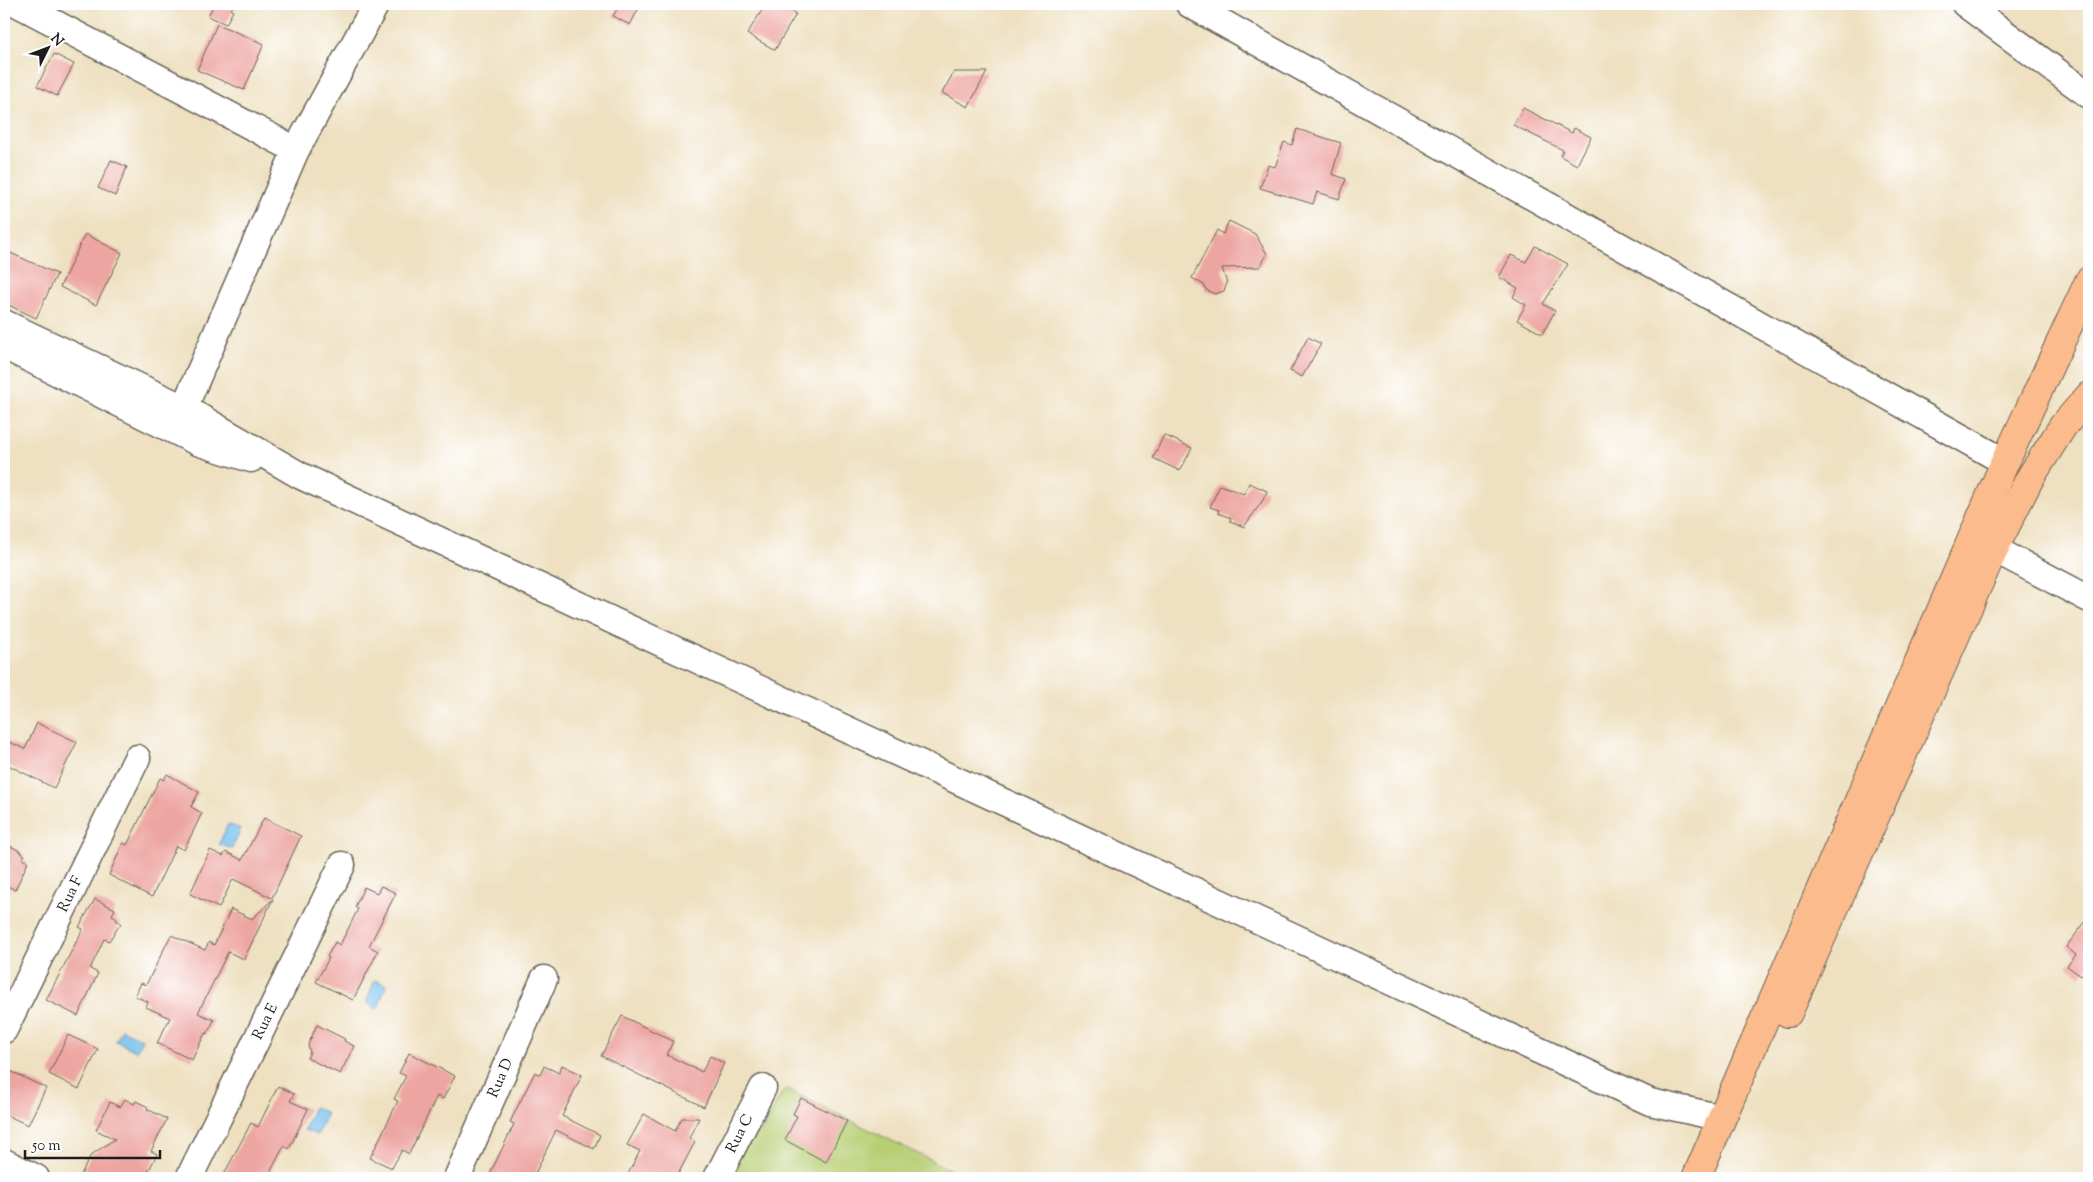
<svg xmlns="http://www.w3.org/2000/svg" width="2093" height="1182" font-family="'Sorts Mill Goudy',serif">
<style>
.green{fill:#b7ce73;stroke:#6a7548}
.water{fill:#75c0ef;stroke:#486e86}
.building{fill:#eda5a1}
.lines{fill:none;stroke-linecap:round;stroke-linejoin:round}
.minor-casing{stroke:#666155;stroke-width:29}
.major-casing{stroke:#666155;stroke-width:30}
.minor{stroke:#fff;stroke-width:26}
.major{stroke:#fbbb8c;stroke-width:28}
.labels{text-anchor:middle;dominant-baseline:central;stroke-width:5;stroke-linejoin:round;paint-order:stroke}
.street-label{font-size:15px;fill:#1c1c1c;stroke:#fff}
</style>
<rect width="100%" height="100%" fill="#fff"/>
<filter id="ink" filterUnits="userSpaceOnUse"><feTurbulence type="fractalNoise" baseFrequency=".02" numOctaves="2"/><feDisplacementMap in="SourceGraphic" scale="10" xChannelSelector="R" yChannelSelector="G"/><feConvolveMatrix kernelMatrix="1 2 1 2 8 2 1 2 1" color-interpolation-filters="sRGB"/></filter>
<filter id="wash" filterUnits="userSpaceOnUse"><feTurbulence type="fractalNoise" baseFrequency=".0096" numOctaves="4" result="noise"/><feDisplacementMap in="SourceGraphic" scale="20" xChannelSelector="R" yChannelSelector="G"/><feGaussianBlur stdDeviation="1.12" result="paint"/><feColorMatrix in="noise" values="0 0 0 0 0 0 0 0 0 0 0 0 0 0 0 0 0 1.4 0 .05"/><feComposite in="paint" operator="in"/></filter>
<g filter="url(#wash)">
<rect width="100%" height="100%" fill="#eee0c0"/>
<path class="green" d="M787 1089 951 1170 947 1178H722L749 1124 762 1131 783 1091Z"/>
<g class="water">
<path d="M228 824 241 829 232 849 219 844Z"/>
<path d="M375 980 387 985 377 1010 366 1002Z"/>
<path d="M122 1029 142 1039 136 1051 116 1041Z"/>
<path d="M314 1107 327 1113 317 1135 304 1130Z"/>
</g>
<g id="blocks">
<g class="building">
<path d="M214 4H234L231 10 233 11 226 24 208 16Z"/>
<path d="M620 4H641L630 25 613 16Z"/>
<path d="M766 4H779L796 14 775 50 747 34Z"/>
<path d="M217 24 264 44 244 90 197 70Z"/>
<path d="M54 54 74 64 57 96 37 86Z"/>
<path d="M954 72H987L968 107 942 93Z"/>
<path d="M1523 108 1572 133 1574 128 1591 137 1577 165 1560 156 1563 150 1513 125Z"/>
<path d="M1297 129 1341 143 1332 174 1346 179 1339 199 1317 192 1313 204 1260 188 1268 165 1275 167 1284 142 1292 145Z"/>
<path d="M111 160 127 167 115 196 98 188Z"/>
<path d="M1229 221 1255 234 1267 254 1260 267 1222 268 1227 283 1224 291 1215 294 1206 290 1204 285 1192 278 1217 230 1223 234Z"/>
<path d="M85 234 122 253 96 305 60 287Z"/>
<path d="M1535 246 1568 264 1543 304 1555 311 1542 334 1517 320 1526 305 1513 297 1518 288 1499 277 1511 255 1526 262Z"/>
<path d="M4 250 57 274 36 318 4 303Z"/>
<path d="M1308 337 1321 344 1302 377 1290 371Z"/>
<path d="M1164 435 1192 448 1180 471 1153 458Z"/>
<path d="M1249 483 1267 491 1263 500 1244 527 1230 521 1231 518 1218 513 1219 510 1210 507 1220 485 1244 494Z"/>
<path d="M37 723 77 742 54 788 4 763V749L7 741 25 749Z"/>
<path d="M167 774 199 792 191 807 202 813 184 850 176 846 152 897 109 875 123 843 127 845 160 778 164 780Z"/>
<path d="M264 818 301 836 272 898 233 879 219 908 190 894 210 850 223 856 226 852 242 860Z"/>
<path d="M4 843 22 852 21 853 25 855 22 859 28 862 15 890 4 884Z"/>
<path d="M381 886 396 893 369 946 378 951 353 1000 316 982 329 958 327 957 335 942 340 945 358 909 355 907 364 887 377 893Z"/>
<path d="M95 899 115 909 112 915 117 918 116 920 121 923 109 941 104 939 90 969 98 973 78 1016 46 1000 83 929 79 927Z"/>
<path d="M273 899 244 959 228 952 198 1013 214 1020 207 1034 205 1033 192 1060 157 1043 170 1018 146 1007 148 1002 135 996 141 983 146 985 171 935 205 950 209 942 214 945 231 909 252 919Z"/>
<path d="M2089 917V966L2081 976 2067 966 2076 955 2066 947Z"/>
<path d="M622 1016 673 1041 667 1055 702 1072 710 1056 724 1063 704 1107 601 1056Z"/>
<path d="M317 1025 345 1039 344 1041 354 1046 340 1074 307 1058 310 1052 308 1045Z"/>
<path d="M68 1035 98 1049 79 1089 49 1074Z"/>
<path d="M409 1053 455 1076 443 1099 437 1096 409 1154 402 1150 392 1168 370 1158 398 1101 394 1099 406 1076 399 1073Z"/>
<path d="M562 1065 582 1075 562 1116 600 1135 594 1149 556 1130 533 1178H488L514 1124 510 1122 535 1072 540 1075 544 1066 559 1073Z"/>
<path d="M4 1068 46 1088 28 1125 4 1114Z"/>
<path d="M278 1086 294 1094 290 1101 308 1109 289 1149 284 1146 267 1178H222L251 1123 258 1127Z"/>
<path d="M801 1098 847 1121 826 1162 785 1140 797 1116 793 1114Z"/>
<path d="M125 1099 134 1104 136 1101 148 1107 147 1109 167 1119 151 1151 157 1154 145 1178H79L91 1155 115 1139 96 1130 110 1102 120 1107Z"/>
<path d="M644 1114 675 1131 682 1118H699L689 1138 695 1142 676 1178H626L640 1151 627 1145Z"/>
</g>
</g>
</g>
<g filter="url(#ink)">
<use href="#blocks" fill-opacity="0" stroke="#666155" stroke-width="1"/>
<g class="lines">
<defs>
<g id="minor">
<path d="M18 4 296 150"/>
<path d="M1189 4 2005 462"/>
<path d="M1965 4 2089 95"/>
<path d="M4 323 184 408 301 476 1650 1102 1722 1118"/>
<path d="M4 346 197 442 251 459"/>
<path d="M184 408 296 150 376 4"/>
<path d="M1994 549 2089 599"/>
<path id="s1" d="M4 1030 137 758"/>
<path d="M4 1162 36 1178"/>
<path id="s2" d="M189 1178 342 865"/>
<path id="s3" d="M457 1178 544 979"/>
<path id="s4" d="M717 1178 763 1088"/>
</g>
<g id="major">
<path d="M1788 1013 1994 549 2030 478 2063 426 2089 396"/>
<path d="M1696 1178 2005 462 2089 281"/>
</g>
</defs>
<use href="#minor" class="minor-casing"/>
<use href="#major" class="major-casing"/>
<use href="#minor" class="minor"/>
<use href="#major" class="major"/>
</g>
</g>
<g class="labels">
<g class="street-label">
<text stroke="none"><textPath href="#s1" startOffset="151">Rua F</textPath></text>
<text stroke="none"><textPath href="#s2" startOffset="174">Rua E</textPath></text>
<text stroke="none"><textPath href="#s3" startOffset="109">Rua D</textPath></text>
<text stroke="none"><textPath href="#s4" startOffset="50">Rua C</textPath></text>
</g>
</g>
<rect width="2093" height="1182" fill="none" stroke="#fff" stroke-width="20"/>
<g transform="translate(48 48) rotate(48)" stroke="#ffffff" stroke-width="4" paint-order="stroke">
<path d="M0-4L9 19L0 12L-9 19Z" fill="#1c1c1c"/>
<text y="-8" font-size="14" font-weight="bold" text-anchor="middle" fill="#1c1c1c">N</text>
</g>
<path d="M25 1150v8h135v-8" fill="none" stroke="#1c1c1c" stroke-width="2.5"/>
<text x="32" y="1150" font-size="15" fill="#1c1c1c" stroke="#ffffff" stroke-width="4" paint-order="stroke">50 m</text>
</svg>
